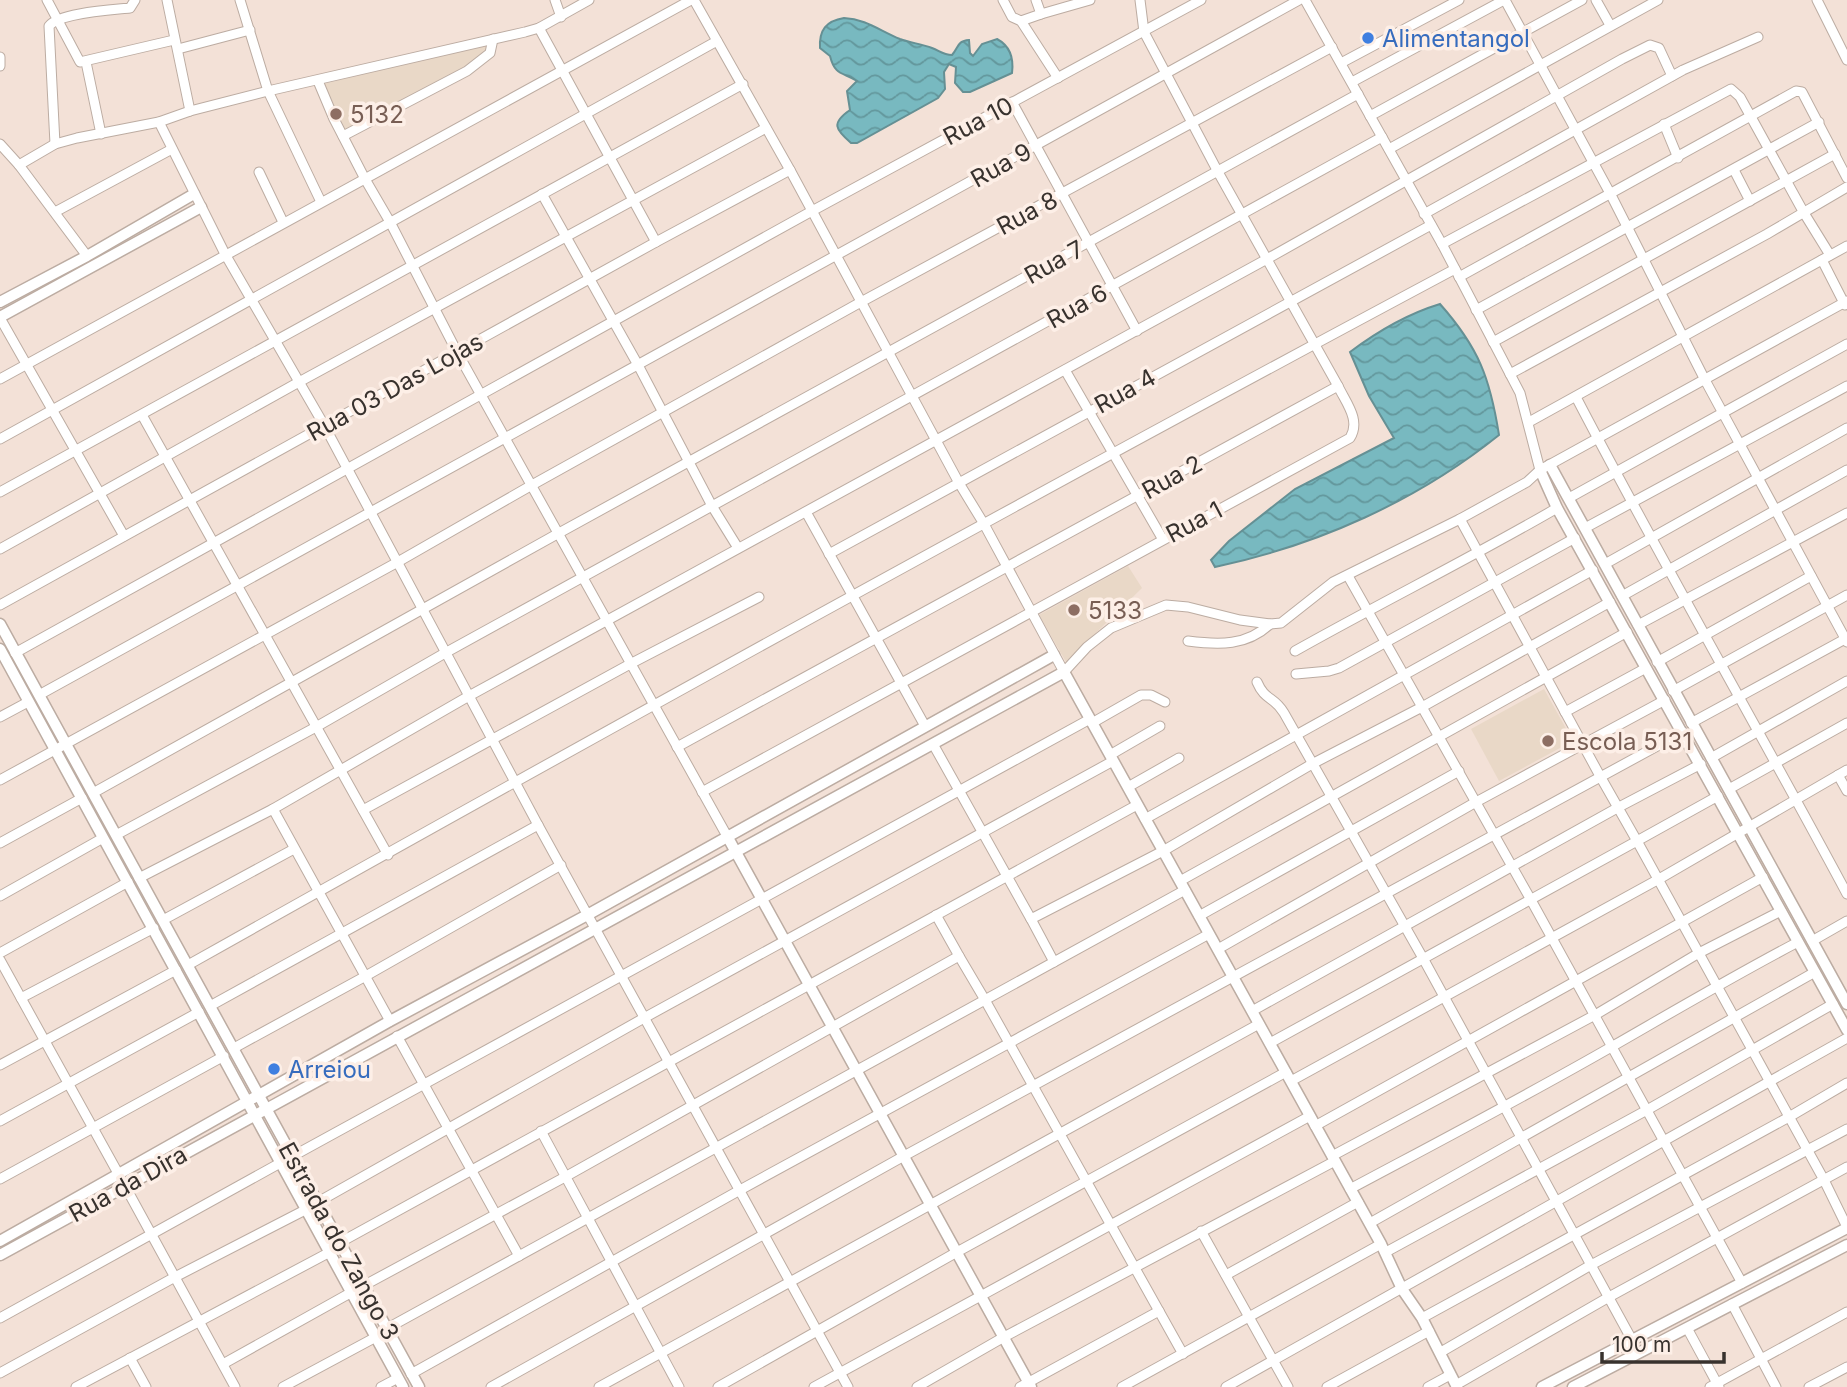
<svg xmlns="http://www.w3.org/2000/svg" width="1847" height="1387" font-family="Inter,sans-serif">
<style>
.education{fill:#e9d8c7}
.water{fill:url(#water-waves);stroke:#659094;stroke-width:2}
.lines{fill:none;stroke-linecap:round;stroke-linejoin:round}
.minor-casing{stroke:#bcaca2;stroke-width:11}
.tertiary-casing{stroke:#bcaca2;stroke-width:13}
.minor{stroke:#fff;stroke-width:9}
.tertiary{stroke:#fff;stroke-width:10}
.shop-dot{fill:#3f7fe0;stroke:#fdefe7;stroke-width:2.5}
.education-dot{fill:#8d6e63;stroke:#fdefe7;stroke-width:2.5}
.labels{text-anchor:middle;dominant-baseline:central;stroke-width:7;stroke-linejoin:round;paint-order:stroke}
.shop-label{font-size:24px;fill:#366cbe;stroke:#fdefe7;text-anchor:start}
.education-label{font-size:24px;fill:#785e54;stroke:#fdefe7;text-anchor:start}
.street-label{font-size:24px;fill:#38322e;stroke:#fdefe7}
</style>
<defs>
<pattern id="water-waves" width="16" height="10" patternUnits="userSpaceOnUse" patternTransform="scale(1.75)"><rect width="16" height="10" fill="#78b9c0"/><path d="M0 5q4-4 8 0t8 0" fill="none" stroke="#63979c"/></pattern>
</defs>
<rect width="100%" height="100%" fill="#f3e1d7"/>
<g class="education">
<path d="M490 43 486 51 470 65 345 132 323 84Z"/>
<path d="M1128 566 1142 588 1066 662 1039 615Z"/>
<path d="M1544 689 1573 741 1499 781 1471 729Z"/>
</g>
<g class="water">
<path d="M844 18C866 19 880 31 900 39 911 43 922 44 932 48 940 51 943 55 952 55 959 47 957 41 969 40L970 53 973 56 982 44 997 39C1010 46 1014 58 1012 73L970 92H963L955 83 956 67 949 64 944 72 945 89 938 98 857 143H851C835 129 831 123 850 110L847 91 857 81C843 72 835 76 830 56L820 48C819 30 826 21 844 18Z"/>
<path d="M1440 304C1479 348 1490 378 1499 435 1417 501 1318 545 1215 567L1211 560 1229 541 1295 489 1394 438 1369 396 1350 352C1378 331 1407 314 1440 304Z"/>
</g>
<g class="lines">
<defs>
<g id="minor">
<path d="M47 0 80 62 174 40"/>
<path d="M167 0 190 111"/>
<path d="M240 0 268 91 321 202"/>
<path d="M555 0 561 17"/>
<path d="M694 0 790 170 959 483 984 524 1064 672 1087 647 1111 628 1166 605 1188 607 1240 620 1270 624 1281 623 1333 582 1460 519 1527 482 1540 470 1847 301"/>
<path d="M1003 0 1012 17 1021 21 1058 78"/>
<path d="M1305 0 1442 244 1520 393 1540 470"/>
<path d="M1505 0 1611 195 1705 380 1847 642"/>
<path d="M1596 0 1610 25"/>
<path d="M1817 0 1847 60"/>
<path d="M1041 14 1090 0"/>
<path d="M1021 21 1041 14 1036 0"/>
<path d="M539 28 656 242"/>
<path d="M178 49 250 30"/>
<path d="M0 57V66"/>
<path d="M86 62 101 134"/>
<path d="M1341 63 1459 0"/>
<path d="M318 81 334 119 365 179 390 222 457 352 727 836"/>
<path d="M1352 82 1504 0"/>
<path d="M1012 102 1137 331"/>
<path d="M1370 116 1582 0"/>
<path d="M159 122 225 254 324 425 538 825 848 1387"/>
<path d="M1664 124 1678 158"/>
<path d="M343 136 467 71 490 53 493 39"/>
<path d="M0 144 19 165 55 144 77 138 159 122 190 111 268 91 525 32 539 28 589 0"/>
<path d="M55 144 49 26C59 13 111 10 130 8L135 0"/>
<path d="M1389 149 1658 0"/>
<path d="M19 165 87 256"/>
<path d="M1734 170 1750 201"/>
<path d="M259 172 283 222"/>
<path d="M542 194 638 365 712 506 738 548"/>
<path d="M55 212 172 149"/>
<path d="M1424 214 1683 70 1758 37"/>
<path d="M1442 244 1731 89 1740 97 1804 213 1830 255"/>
<path d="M1822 260 1845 305"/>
<path d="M1459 277 1796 91 1802 92 1847 178"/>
<path d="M1476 310 1819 122"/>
<path d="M0 318 124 536"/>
<path d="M1493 342 1835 154"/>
<path d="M1065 370 1162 538"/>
<path d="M1510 374 1767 234 1847 187"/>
<path d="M0 379 691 0"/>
<path d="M1576 397C1663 564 1758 728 1847 894"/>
<path d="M142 415 388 855"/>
<path d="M1529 422 1847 246"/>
<path d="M0 439 717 41"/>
<path d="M0 492 743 84"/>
<path d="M1569 498 1847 344"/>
<path d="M806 512 925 726"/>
<path d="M1460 519 1600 776 1637 841 1718 796"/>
<path d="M1585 528 1847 386"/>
<path d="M0 549 299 382 766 128"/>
<path d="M829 554 1431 225"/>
<path d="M1605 564 1847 428"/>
<path d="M1348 576 1531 900 1742 1283"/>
<path d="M1622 596 1847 470"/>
<path d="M0 605 656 242 790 170"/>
<path d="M1638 625 1847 513"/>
<path d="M1188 641C1219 645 1247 646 1270 624"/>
<path d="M1295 651C1382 602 1471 558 1557 508"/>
<path d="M15 653 812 211 1201 0"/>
<path d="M1657 662 1811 576"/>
<path d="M1296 674 1329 671 1339 668 1575 538"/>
<path d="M1257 682C1265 701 1274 696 1284 713L1424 960 1632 1340"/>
<path d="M1673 691 1847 595"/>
<path d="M39 695 1299 0"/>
<path d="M1565 712 1646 668"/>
<path d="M0 717 28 702"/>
<path d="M1092 723 1141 695H1151L1165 702"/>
<path d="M1691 723 1847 638"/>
<path d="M933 744 1031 919 1163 851 1312 764 1422 707 1610 602"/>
<path d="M677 747 1338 386"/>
<path d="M1110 755 1160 726"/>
<path d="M1711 758 1847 681"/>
<path d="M1838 775 1847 791"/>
<path d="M0 780 396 563 532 485 861 302 1332 47"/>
<path d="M1128 787 1179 758"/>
<path d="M1729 789 1847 723"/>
<path d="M702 792 1350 438C1361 420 1346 403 1338 386L1218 172 1144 32 1140 0"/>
<path d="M93 793 559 533 1358 94"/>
<path d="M273 809 390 1021"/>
<path d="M363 810 632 663 759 597"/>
<path d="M1145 819 1593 570"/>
<path d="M116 835 316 727 445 653 1382 137"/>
<path d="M0 843 82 798"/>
<path d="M139 878 273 809 469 696 1267 259 1622 59 1650 45 1659 48 1672 76"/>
<path d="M1180 881 1627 632"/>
<path d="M0 896 103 838"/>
<path d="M1199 916 1459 771"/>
<path d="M1031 919 1054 962"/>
<path d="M163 920 294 849"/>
<path d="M1812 941 1847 921"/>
<path d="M1218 949 1476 802 1665 700"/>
<path d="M0 953 128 882"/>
<path d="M959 956 985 1000 1183 1354"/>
<path d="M0 960 119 1175"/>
<path d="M188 965C608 729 1030 496 1455 269"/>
<path d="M21 998 154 928"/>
<path d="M210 1006 538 825"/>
<path d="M1252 1011 1619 807 1701 764"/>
<path d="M397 1036 519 1256"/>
<path d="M1270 1043 1637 841 1824 1180 1847 1227"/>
<path d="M234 1048 364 977 561 865"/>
<path d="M0 1065 176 970"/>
<path d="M1291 1081 1659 879 1847 770"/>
<path d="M0 1121 199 1012"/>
<path d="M1315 1126 1763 877"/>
<path d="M541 1131 679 1387"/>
<path d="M293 1156 1090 719"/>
<path d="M1332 1156 1595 1015 1699 953 1781 911"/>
<path d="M0 1179 224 1056"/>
<path d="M125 1186 235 1387"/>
<path d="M1350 1189C1438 1142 1526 1096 1613 1046 1674 1011 1735 975 1798 942"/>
<path d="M318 1202 644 1018 1113 761"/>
<path d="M1370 1223 1815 972"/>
<path d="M1201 1231 1288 1387"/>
<path d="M339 1243 1137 805"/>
<path d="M1386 1252 1647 1110 1833 1004"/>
<path d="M1226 1275 1358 1202"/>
<path d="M363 1286 565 1177 959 956 936 915"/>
<path d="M1732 1304 1776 1387"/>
<path d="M0 1318 282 1162"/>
<path d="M1422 1318 1789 1117 1847 1083"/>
<path d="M1687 1328 1719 1387"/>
<path d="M386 1329 1185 890"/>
<path d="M1441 1352 1591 1265 1847 1129"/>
<path d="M130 1358 146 1387"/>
<path d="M223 1364 352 1292"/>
<path d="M0 1373 175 1277 307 1209"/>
<path d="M411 1374 740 1190 1209 934"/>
<path d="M1456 1385 1609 1297 1847 1167"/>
<path d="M76 1387 330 1252"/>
<path d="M283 1387 376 1337"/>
<path d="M381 1387 398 1378"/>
<path d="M491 1387 904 1156 1683 732"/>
<path d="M599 1387 1259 1024"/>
<path d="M718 1387 957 1252 1286 1072"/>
<path d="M814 1387 1310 1116"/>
<path d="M917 1387 1004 1337 1335 1161"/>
<path d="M1020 1387 1159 1311"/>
<path d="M1122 1387 1381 1244"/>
<path d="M1226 1387 1847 1038"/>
<path d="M1327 1387 1429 1331"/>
<path d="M1428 1387 1450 1375"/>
<path d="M1710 1387 1847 1312"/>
<path d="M1809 1387 1847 1367"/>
</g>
<g id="tertiary">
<path d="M0 302 87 256 194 194"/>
<path d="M0 317 201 207"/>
<path d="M1550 465 1847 1004"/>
<path d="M1540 470 1557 508 1847 1030"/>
<path d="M0 624 419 1387"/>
<path d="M0 649 403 1387"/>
<path d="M727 836 1031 1387"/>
<path d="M0 1241 390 1021 589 914 1054 655"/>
<path d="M0 1255 1064 672 1381 1244 1402 1289 1422 1318 1457 1387"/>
<path d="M1542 1387 1847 1228"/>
<path d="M1573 1387 1847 1245"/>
</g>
</defs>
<use href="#minor" class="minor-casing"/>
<use href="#tertiary" class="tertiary-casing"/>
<use href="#minor" class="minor"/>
<use href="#tertiary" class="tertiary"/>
</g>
<g class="shop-dot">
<circle cx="1368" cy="38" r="7"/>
<circle cx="274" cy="1069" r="7"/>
</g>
<g class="education-dot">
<circle cx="336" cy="114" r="7"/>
<circle cx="1074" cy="610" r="7"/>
<circle cx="1548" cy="741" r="7"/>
</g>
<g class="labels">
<g class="shop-label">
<text x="1382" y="38">Alimentangol</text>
<text x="288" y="1069">Arreiou</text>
</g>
<g class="education-label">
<text x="350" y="114">5132</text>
<text x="1088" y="610">5133</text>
<text x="1562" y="741">Escola 5131</text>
</g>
<g class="street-label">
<text transform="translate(978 121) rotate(-28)">Rua 10</text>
<text transform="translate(1001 165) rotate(-29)">Rua 9</text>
<text transform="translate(1027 213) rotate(-28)">Rua 8</text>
<text transform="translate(1054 262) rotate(-29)">Rua 7</text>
<text transform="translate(1077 306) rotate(-29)">Rua 6</text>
<text transform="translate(395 387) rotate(-29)">Rua 03 Das Lojas</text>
<text transform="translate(1125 391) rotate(-29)">Rua 4</text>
<text transform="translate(1172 477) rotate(-29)">Rua 2</text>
<text transform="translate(1194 522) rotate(-28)">Rua 1</text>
<text transform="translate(128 1184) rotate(-29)">Rua da Dira</text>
<text transform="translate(339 1241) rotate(61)">Estrada do Zango 3</text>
</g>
</g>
<path d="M1602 1352v10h122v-10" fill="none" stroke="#38322e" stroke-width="3.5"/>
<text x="1612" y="1352" font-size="21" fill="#38322e" stroke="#fdefe7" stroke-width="5" paint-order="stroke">100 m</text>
</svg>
